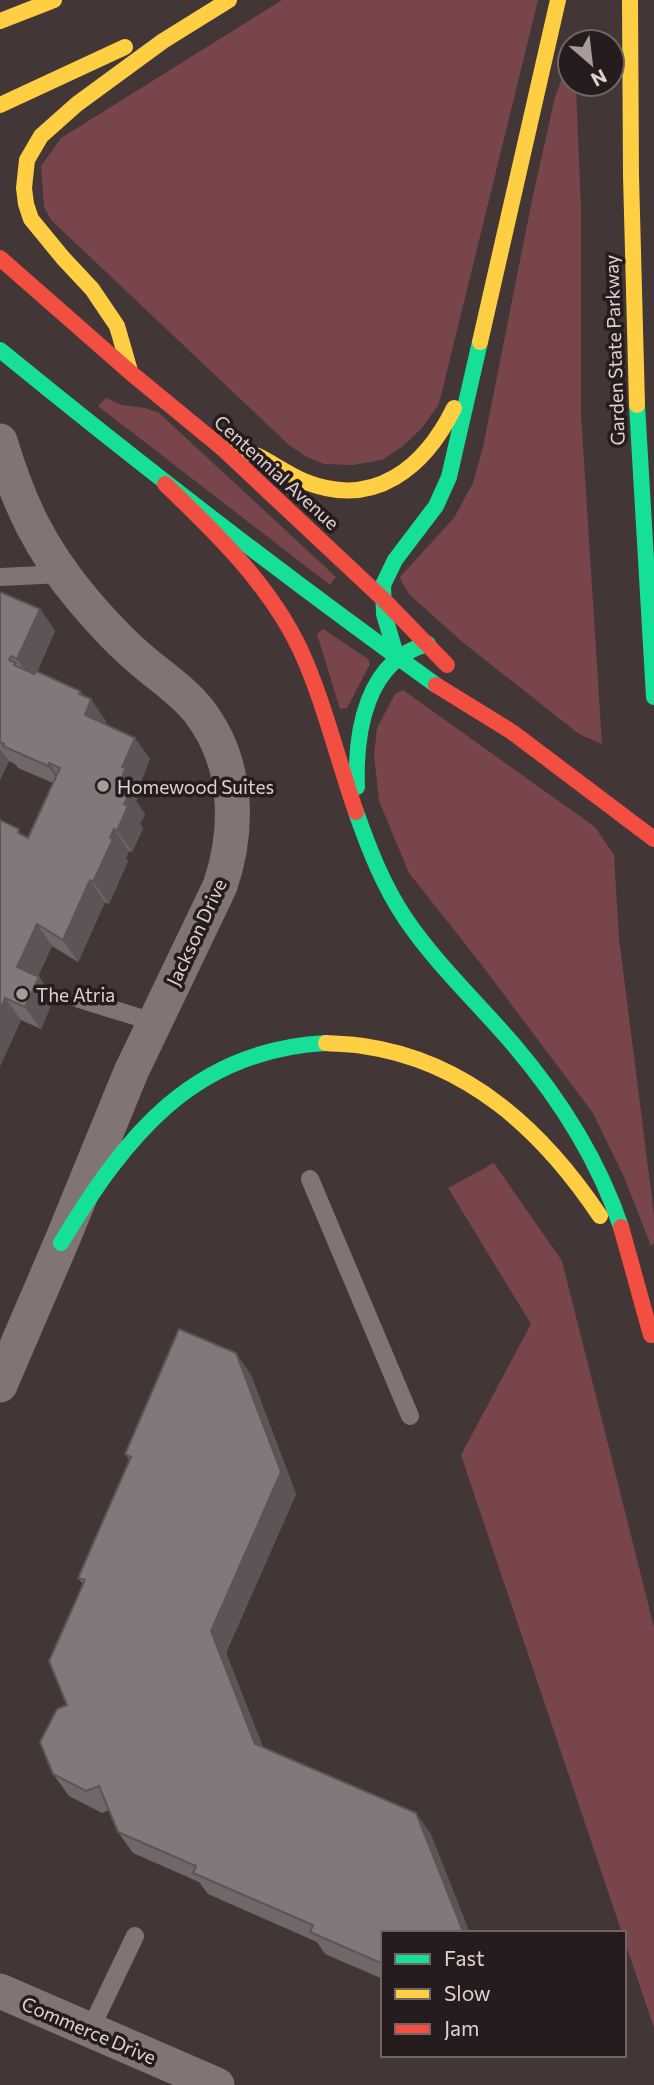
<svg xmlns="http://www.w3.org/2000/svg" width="654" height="2085" font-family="Commissioner,sans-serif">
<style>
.green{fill:#78454b}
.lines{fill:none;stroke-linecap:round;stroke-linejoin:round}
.lane{stroke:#807475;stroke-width:18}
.street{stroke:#807475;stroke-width:35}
.fast{stroke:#16e098;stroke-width:16}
.slow{stroke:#ffcf43;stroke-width:16}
.jam{stroke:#f24e42;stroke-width:16}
.wall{fill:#716768}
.shaded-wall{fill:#5c5455}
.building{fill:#837879;stroke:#5c5455;stroke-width:2}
.poi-dot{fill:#a99a9b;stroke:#271c1d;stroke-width:2.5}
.labels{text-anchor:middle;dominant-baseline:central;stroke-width:7;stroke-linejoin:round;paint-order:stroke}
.street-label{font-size:19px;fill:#e0d0d1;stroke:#271c1d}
.poi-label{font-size:19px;fill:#e0d0d1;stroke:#271c1d;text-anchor:start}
</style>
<rect width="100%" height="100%" fill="#423637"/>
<g class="green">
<path d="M282 0H538L439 404 421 429 403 446 382 460 353 465 324 464 305 456 289 445 51 220 44 207 41 166 61 138Z"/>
<path d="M569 60 570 84H576V89L581 209V414L602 744 579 734 461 641 410 595 402 583 400 577 454 518 473 483 483 447 532 200 555 97Z"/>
<path d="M106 398 122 405 145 408 158 412 336 577 330 585 98 406Z"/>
<path d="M323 629 368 659 370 664 347 708 340 709 317 634Z"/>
<path d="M403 690 595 827 614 855 619 938 654 1215V1243L651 1246 624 1177 593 1113 481 964 409 873 379 801 374 755 377 728 395 694Z"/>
<path d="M494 1163 562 1261 654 1627V2028L624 1939V1933H622L461 1455 531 1324 448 1188Z"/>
</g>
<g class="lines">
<g class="lane">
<path d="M0 577 62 574"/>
<path d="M79 999 154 1022"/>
<path d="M310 1179 410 1416"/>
<path d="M90 2030 135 1936"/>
</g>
<g class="street">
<path d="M0 441C19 504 40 549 83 600 100 620 118 640 138 657 158 675 181 689 198 710 238 761 240 827 220 886L131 1072 61 1243 0 1385"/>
<path d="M0 1991 217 2085"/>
</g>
<g class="fast">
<path d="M0 350C142 466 287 578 436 685"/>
<path d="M637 405 654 697"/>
<path d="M397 658 384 614 383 585 395 560 436 506 449 477 480 342"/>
<path d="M357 787C355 732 366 660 428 644"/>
<path d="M356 812C369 849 383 885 405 918 436 964 477 1002 513 1044 560 1099 598 1159 621 1227"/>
<path d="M61 1243C125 1137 192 1050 326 1043"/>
</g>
<g class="slow">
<path d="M630 0 631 175 637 405"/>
<path d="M0 21 54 0"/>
<path d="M0 105 125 47"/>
<path d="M480 342 558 0"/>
<path d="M130 371 117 326 92 289 63 258 31 219 26 204 24 188 27 160 41 136 77 104 163 41 229 0"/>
<path d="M221 447C234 449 246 451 258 456 274 464 289 475 306 482 375 509 425 467 454 408"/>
<path d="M326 1043C338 1044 351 1044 363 1046 468 1061 543 1131 600 1216"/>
</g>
<g class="jam">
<path d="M0 258 131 373 221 447 383 599 447 665"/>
<path d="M165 484C216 533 269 584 300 649 324 701 337 758 356 812"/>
<path d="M436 685 512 732 654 839"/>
<path d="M621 1227 651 1335"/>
</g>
</g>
<g class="wall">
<path d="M0 592 40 609 55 631 37 672 80 691 106 721 105 724 150 759 139 786 141 790 136 801 145 814 140 824 143 828 132 852 129 851 126 858 128 861 109 904 105 902 78 962 52 946 38 976 54 998 41 1029 21 1020 0 1066V820L28 838 53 783 18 768 15 764 9 761 0 780Z"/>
<path d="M251 1375 296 1494 226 1653 263 1747 431 1834 383 1933V1979L325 1954 317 1942 208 1894 199 1882 133 1853 118 1832 109 1810 102 1813 69 1796 53 1774 67 1705 83 1584 78 1578 130 1461 125 1454Z"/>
</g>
<g class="shaded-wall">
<path d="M40 609 55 631 33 681 17 659Z"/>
<path d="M80 691 89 704 91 699 106 721 100 737 85 715 79 694Z"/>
<path d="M135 738 150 759 139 786 141 790 136 801 145 814 140 824 143 828 132 852 117 831 124 804 118 787 122 767Z"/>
<path d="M0 749 9 761 0 780Z"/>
<path d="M49 763 65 785 63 788 48 766Z"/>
<path d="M114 829 129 851 126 858 128 861 109 904 93 882Z"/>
<path d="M90 880 105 902 78 962 63 940Z"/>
<path d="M37 924 52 946 32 989 17 967Z"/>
<path d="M39 977 54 998 41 1029 25 1007Z"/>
<path d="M5 998 21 1020 0 1066V1010Z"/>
<path d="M236 1353 251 1375 296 1494 226 1653 270 1765 255 1744 211 1631Z"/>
<path d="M416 1813 431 1834 470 1933H460Z"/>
</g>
<g class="building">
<path d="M0 592 40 609 17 659 11 656 9 660 16 663 14 665 34 674 36 671 80 691 79 694 91 699 85 715 135 738 122 767 126 768 118 787 130 792 124 804 128 806 117 831 114 829 110 838 113 839 93 882 90 880 63 940 37 924 17 967 39 977 25 1007 5 998 0 1010V820L19 829 18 833 28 838 60 768 49 763 48 766 3 746 4 744 0 742Z"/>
<path d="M179 1329 236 1353 281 1472 211 1631 255 1744 416 1813 462 1929 460 1933H383V1964L310 1932 313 1925 193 1873 196 1866 118 1832 99 1786 86 1791 53 1774 40 1742 57 1709 67 1705 49 1661 85 1580 78 1578 131 1457 125 1454Z"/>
</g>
<g class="poi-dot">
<circle cx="103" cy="786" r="7"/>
<circle cx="22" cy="994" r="7"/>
</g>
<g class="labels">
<g class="street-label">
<text transform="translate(614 350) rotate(-92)">Garden State Parkway</text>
<text transform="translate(277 472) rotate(42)">Centennial Avenue</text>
<text transform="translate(196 932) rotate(-65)">Jackson Drive</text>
<text transform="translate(89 2030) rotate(23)">Commerce Drive</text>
</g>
<g class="poi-label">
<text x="117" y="786">Homewood Suites</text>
<text x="36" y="994">The Atria</text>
</g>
</g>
<rect x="381" y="1931" width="245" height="126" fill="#271c1d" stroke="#716465" stroke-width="2"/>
<rect x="395" y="1954" width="35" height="10" fill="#16e098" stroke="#716465" stroke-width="2"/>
<text x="444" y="1966" font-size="21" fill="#e0d0d1">Fast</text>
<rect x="395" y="1989" width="35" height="10" fill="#ffcf43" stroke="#716465" stroke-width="2"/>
<text x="444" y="2001" font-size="21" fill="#e0d0d1">Slow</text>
<rect x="395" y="2024" width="35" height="10" fill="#f24e42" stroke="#716465" stroke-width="2"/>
<text x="444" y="2036" font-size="21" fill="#e0d0d1">Jam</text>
<g transform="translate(591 63) rotate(152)"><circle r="33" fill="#271c1d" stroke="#716465" stroke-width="2"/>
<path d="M0-5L12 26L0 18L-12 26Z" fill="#a99a9b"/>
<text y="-10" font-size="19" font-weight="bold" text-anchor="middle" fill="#e0d0d1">N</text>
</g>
</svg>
